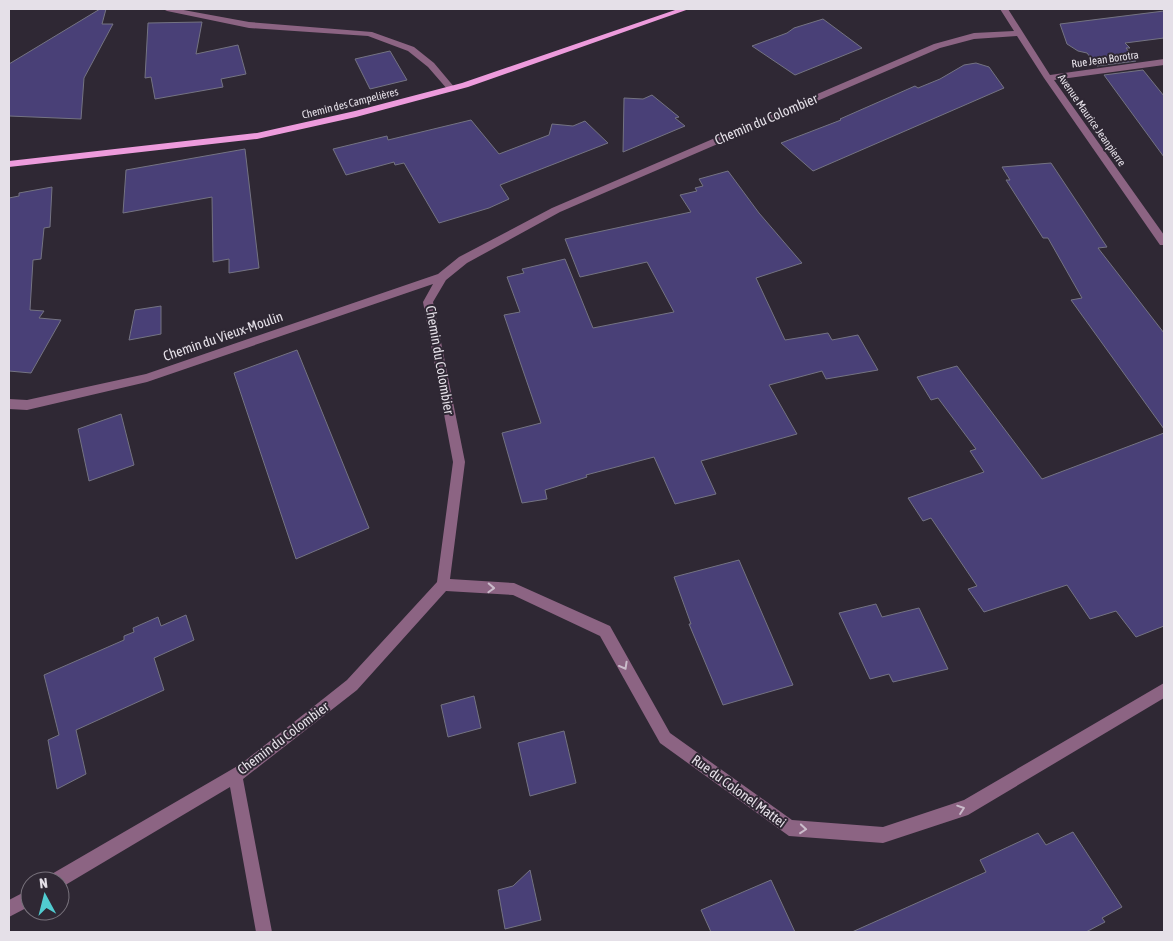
<svg xmlns="http://www.w3.org/2000/svg" width="1173" height="941" font-family="'Asap Condensed',sans-serif">
<style>
.building{fill:#494077;stroke:#747382}
.lines{fill:none;stroke-linecap:round;stroke-linejoin:round}
.minor{fill:#8c6483;fill-rule:evenodd}
.major{fill:#ed9bdc;fill-rule:evenodd}
.oneway{stroke:#cabbca}
.labels{text-anchor:middle;dominant-baseline:central;stroke-width:4;stroke-linejoin:round;paint-order:stroke}
.far-street-label{font-size:11px;fill:#e5e0e8;stroke:#2f2834}
.street-label{font-size:14px;fill:#e5e0e8;stroke:#2f2834}
</style>
<rect width="100%" height="100%" fill="#2f2834"/>
<g class="building">
<path d="M100 9H106L102 24H113L84 78 81 119 9 116V64Z"/>
<path d="M1164 11V38L1125 43 1130 48H1126L1136 61 1097 66 1087 53 1078 51 1067 44 1060 24Z"/>
<path d="M823 19 862 48 795 75 752 46 787 33 794 28Z"/>
<path d="M202 22 196 54 238 45 246 74 221 79 223 87 155 99 151 77 145 78 148 23Z"/>
<path d="M390 51 407 80 370 89 355 59Z"/>
<path d="M976 63 989 67 1004 88 813 171 781 143 841 120 840 119 915 86 918 88 940 79 964 65Z"/>
<path d="M1143 70 1164 96V157L1104 75Z"/>
<path d="M652 95 679 117 675 118 685 126 623 152 624 98 643 99Z"/>
<path d="M471 120 499 154 549 135 552 124 573 126 585 121 608 143 500 185 509 199 489 208 439 223 404 163 395 165 394 162 346 175 333 149 387 136 388 140Z"/>
<path d="M245 149 259 268 229 273V259L213 262 212 197 123 213 126 170Z"/>
<path d="M1051 163 1107 247 1098 248 1164 333V429L1071 300 1082 298 1048 238H1043L1006 180H1010L1002 167Z"/>
<path d="M728 171 759 213 802 263 756 278 785 340 828 333 832 340 858 335 878 370 826 379 822 371 769 385 797 434 701 461 716 494 675 504 654 457 586 475 587 477 545 490 547 499 522 503 502 433 541 423 504 315 520 312 507 277 524 273 522 269 565 259 593 328 674 312 647 262 580 277 565 239 691 212 680 195 697 191 695 188 703 186 699 179Z"/>
<path d="M52 187 50 227 44 228 41 259 33 260 30 310 44 311 39 318 61 320 31 373 9 371V198L19 196V193Z"/>
<path d="M161 306V334L129 340 135 310Z"/>
<path d="M297 350 369 528 296 559 234 373Z"/>
<path d="M957 366 1042 479 1164 433V626L1136 637 1116 611 1090 619 1067 585 984 612 968 589 977 586 931 518 923 521 908 498 984 472 970 451 976 449 938 398 931 400 917 377Z"/>
<path d="M121 414 134 465 89 481 78 429Z"/>
<path d="M739 560 793 685 723 705 689 624H691L674 577Z"/>
<path d="M876 604 882 617 919 608 948 669 893 682 889 674 870 679 839 613Z"/>
<path d="M186 615 194 640 154 658 164 690 76 730 86 774 57 789 48 740 59 735 44 675 124 640V636L134 632 133 628 158 617 161 626Z"/>
<path d="M474 696 481 728 448 737 441 705Z"/>
<path d="M564 731 576 783 530 796 518 743Z"/>
<path d="M1073 832 1122 907 1102 918 1105 922 1086 932H852L986 872 980 860 1038 833 1046 845Z"/>
<path d="M530 870 541 920 505 929 498 890 513 886Z"/>
<path d="M771 880 795 932H711L701 910Z"/>
</g>
<g class="lines">
<g class="minor">
<path d="M163 9H178L249 22 372 32 414 47 434 63 455 88 454 90H448L428 67 408 51 368 36 249 28 167 11Z"/>
<path d="M1000 9H1008L1050 75 1164 59V65L1054 80 1164 235V245H1160L1044 78 1017 36 974 39 940 48 560 212 467 263 446 280 433 302 465 462 450 579 514 583 610 626 670 733 792 820 883 827 964 800 1164 683V698L968 815 883 843 789 836 660 743 600 636 513 595 446 591 357 690 243 779 272 932H256L230 787 62 887 60 888V881H48L50 875 241 764 347 680 437 582 453 462 423 302 433 284 147 382 27 410 9 409V399L27 400 146 374 438 274 459 257 552 208 934 44 974 33 1014 31Z"/>
<path d="M30 889V906L9 917V900Z"/>
</g>
<path class="major" d="M678 9H689L468 87 356 117 257 139 9 167V161L257 133 355 111 462 83Z"/>
</g>
<defs><path id="oneway-chevron" d="M-2-3.5L2.5 0L-2 3.5" fill="none" stroke-width="1.6" stroke-linecap="round" stroke-linejoin="round" transform="scale(1.25)"/></defs>
<g class="oneway">
<use href="#oneway-chevron" transform="translate(491 588) rotate(2)"/>
<use href="#oneway-chevron" transform="translate(624 666) rotate(61)"/>
<use href="#oneway-chevron" transform="translate(961 809) rotate(-19)"/>
<use href="#oneway-chevron" transform="translate(803 829) rotate(5)"/>
</g>
<g class="labels">
<g class="far-street-label">
<text transform="translate(1105 59) rotate(-8)">Rue Jean Borotra</text>
<text transform="translate(350 103) rotate(-14)">Chemin des Campelières</text>
<text transform="translate(1092 120) rotate(55)">Avenue Maurice Jeanpierre</text>
</g>
<g class="street-label">
<text transform="translate(766 119) rotate(-23)">Chemin du Colombier</text>
<text transform="translate(223 336) rotate(-19)">Chemin du Vieux-Moulin</text>
<text transform="translate(440 360) rotate(80)">Chemin du Colombier</text>
<text transform="translate(283 738) rotate(-37)">Chemin du Colombier</text>
<text transform="translate(739 791) rotate(36)">Rue du Colonel Mattei</text>
</g>
</g>
<rect width="1173" height="941" fill="none" stroke="#e5e0e8" stroke-width="20"/>
<g transform="translate(45 896) rotate(353)"><circle r="24" fill="#2f2834" stroke="#78727c"/>
<path d="M0-4L9 19L0 12L-9 19Z" fill="#51ccd1"/>
<text y="-8" font-size="14" font-weight="bold" text-anchor="middle" fill="#e5e0e8">N</text>
</g>
</svg>
